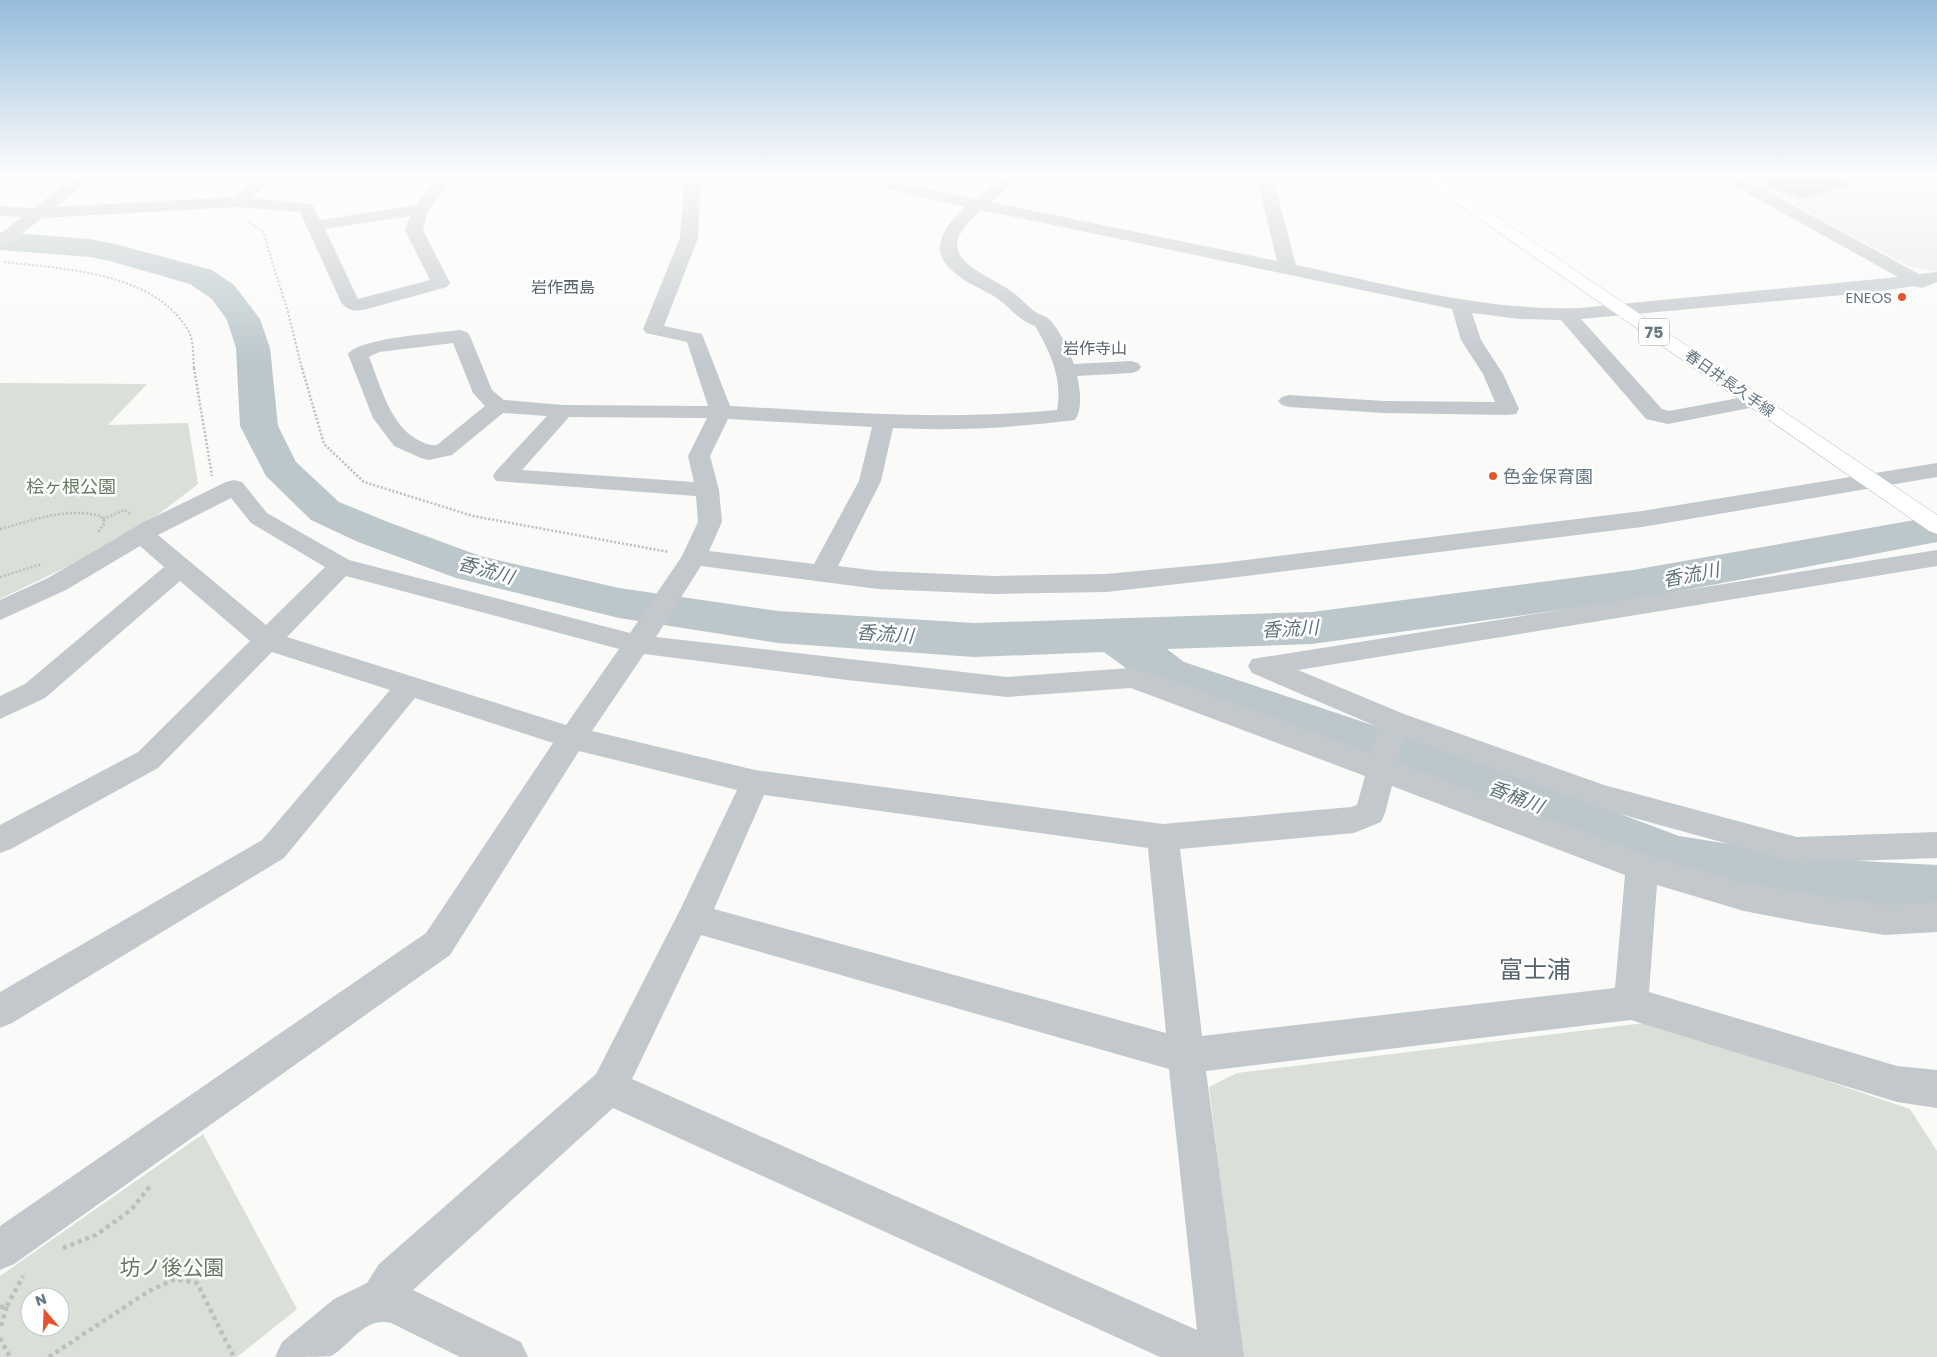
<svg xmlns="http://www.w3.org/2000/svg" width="1937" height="1357" font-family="Poppins,'Noto Sans JP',sans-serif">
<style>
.built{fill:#e8e9e9}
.green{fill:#dadfd7;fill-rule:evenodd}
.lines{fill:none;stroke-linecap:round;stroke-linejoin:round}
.river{fill:#bbc7cb;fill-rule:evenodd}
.building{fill:#aab3b9;stroke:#dcdcda}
.major-casing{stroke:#b5babe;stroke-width:1}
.path-far2{stroke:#bbbfc2;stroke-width:2;stroke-dasharray:2 2;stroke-linecap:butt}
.path-far1{stroke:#bbbfc2;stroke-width:2.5;stroke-dasharray:2 2;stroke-linecap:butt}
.path{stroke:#bbbfc2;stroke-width:4.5;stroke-dasharray:4 4;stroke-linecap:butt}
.minor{fill:#c3c8cc;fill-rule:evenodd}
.major{fill:#fff;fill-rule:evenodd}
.poi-dot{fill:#e4572e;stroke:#fff;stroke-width:2}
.labels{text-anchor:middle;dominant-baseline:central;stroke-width:5;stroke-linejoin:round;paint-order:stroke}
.far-poi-label{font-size:15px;fill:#657683;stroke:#fff;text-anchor:end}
.far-street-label{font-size:15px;fill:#657683;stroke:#fff}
.far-quarter-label{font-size:16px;fill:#57646e;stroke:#fff}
.shield{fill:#fff;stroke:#939fa8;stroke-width:1}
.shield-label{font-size:16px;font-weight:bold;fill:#657683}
.poi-label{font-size:18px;fill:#657683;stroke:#fff;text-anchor:start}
.park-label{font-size:18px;fill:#687a64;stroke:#fff}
.water-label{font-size:19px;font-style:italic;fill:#60757c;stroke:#fff}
.near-park-label{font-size:21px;fill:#687a64;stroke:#fff}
.near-quarter-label{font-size:24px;fill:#57646e;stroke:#fff}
</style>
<rect width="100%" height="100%" fill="#fafaf8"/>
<path class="built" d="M1737 174H1937V272L1908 266Z"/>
<g class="green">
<path d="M0 383 147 384 108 425 188 423 198 484 129 537 0 599Z"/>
<path d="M1653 1022 1910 1109 1937 1151V1357H1242L1209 1087 1237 1073Z"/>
<path d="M203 1134 297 1309 237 1357H0V1276ZM30 1297H60V1327H30Z"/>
</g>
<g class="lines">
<path class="river" d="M0 232 90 239 115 244 212 270 234 285 260 319 270 348 278 426 296 462 339 502 388 522 480 556 619 588 778 611 974 623 1312 612 1633 570 1937 516V542L1633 600 1312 644 1167 649 1184 662 1468 757 1679 836 1823 859 1937 865V913L1823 907 1677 882 1432 787 1150 686 1104 652 974 657 778 643 619 618 456 578 358 542 311 520 266 476 240 426 236 348 227 320 212 299 190 284 110 261 90 257 0 250Z"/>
</g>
<path class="building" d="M1742 174H1840L1850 178 1844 179 1850 182 1851 185 1800 199Z"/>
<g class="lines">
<defs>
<path id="major" d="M1415 174H1433L1937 515V534L1929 531Z"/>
</defs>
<use href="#major" class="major-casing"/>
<g class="path-far2">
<path d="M249 222 263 232 288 312 302 369"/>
<path d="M4 262C64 269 156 272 189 332 194 341 193 359 194 369"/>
</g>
<g class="path-far1">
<path d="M194 368 212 476"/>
<path d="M302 368 324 444 364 482 473 516 669 552"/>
<path d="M103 519 125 510 131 514"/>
<path d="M0 529C34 520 66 507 101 516L105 523 97 533"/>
<path d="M0 577 42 564"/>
</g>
<g class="path">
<path d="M63 1248 96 1235 131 1210 151 1185"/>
<path d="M7 1306 23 1276"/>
<path d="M0 1307 7 1306 0 1329"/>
<path d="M0 1338 10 1357"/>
<path d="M49 1357 149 1291 175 1279 197 1283 234 1357"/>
</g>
<g class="minor">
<path d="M79 174H97L56 207 234 197 261 174H278L252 198 312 204 320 220 416 205 441 174H458L435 200 427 214 423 230 450 283 447 287 367 309C356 312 347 311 341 302L300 212 238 207 42 218 6 246 0 247V234L22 217 0 216V206L34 208ZM410 216 405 230 430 280 358 299 325 229Z"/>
<path d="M685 174H701L698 238 664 326 702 334 730 406C839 412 948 421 1057 410 1063 379 1050 351 1035 326 1019 321 1011 308 998 299 990 293 980 289 971 284 928 259 933 238 965 207L889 189 880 181V174H896V179L901 183 975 199 1007 174H1024L991 202 1277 261 1256 174H1272L1296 265C1390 285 1484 311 1580 308L1898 277 1718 177 1716 174H1735L1919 274 1937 272V282L1922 288 1914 286 1875 292 1581 319 1662 409 1669 411 1755 395 1762 397 1766 401 1762 405 1755 407 1668 424 1646 419 1561 320 1520 319 1472 313 1481 340 1503 374 1519 409 1516 414 1508 415 1384 413 1289 407 1282 405 1278 401 1282 397 1289 395 1384 401 1495 402 1483 374 1461 340 1452 309 981 210C931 254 969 265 1008 289 1018 295 1025 304 1034 311 1039 315 1047 316 1050 320 1061 332 1068 349 1074 364L1131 361 1138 363 1141 367 1138 371 1131 373 1077 376C1080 389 1083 408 1075 420L1067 421C1009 428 951 431 893 428L881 481 838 566 878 571 994 576 1106 574 1222 563 1642 511 1937 463V477L1642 527 1222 579 1106 592 994 594 878 589 701 566 656 637 1007 677 1131 668 1166 678 1371 753 1378 727 1252 673 1248 666 1252 659 1937 550V566L1298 670 1404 714 1604 785 1797 837 1937 832V858L1797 863 1602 809 1404 737 1398 763 1644 854 1744 883 1885 905 1937 902V932L1885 935 1806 923 1744 911 1657 885 1649 992 1897 1066 1937 1070V1108L1897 1102 1631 1020 1206 1071 1244 1357H1160L613 1108 413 1290 521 1342 528 1357H460L391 1323C364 1316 351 1345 331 1356 324 1357 285 1357 275 1357L282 1342 334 1299 367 1283 379 1264 596 1074 681 908 737 790 579 751 450 955 14 1264 0 1270V1226L426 933 553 743 415 698 284 858 12 1023 0 1028V992L262 840 390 690 272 652 158 768 11 849 0 853V825L138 752 250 641 180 581 45 698 0 719V696L25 684 164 567 140 546 66 590 0 620V600L48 578 144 522 226 482 234 480 242 482 267 513 349 560 630 633 682 556 698 522 696 496 496 481 493 476 496 471 547 416 503 413 452 455 429 460 421 458 394 446 373 418 348 354C359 338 438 333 460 330L467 332 470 336 492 390 504 400 563 405 708 406 687 342 646 333 643 329 680 238ZM453 343 473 393 485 406 437 445C431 446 427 444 422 442 390 428 381 386 369 357L379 352ZM569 417 707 418 688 456 694 482 522 470ZM728 419 872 427 859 481 814 564 709 551 722 522 719 490 710 456ZM231 498 251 523 325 567 266 625 158 535ZM346 576 619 649 566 725 287 637ZM644 654 847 680 1007 697 1131 688 1365 776 1357 805 1351 807 1163 824 755 770 592 731ZM1392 786 1625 875 1615 988 1202 1036 1180 849 1354 833 1381 822 1385 813ZM764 795 1148 848 1166 1033 714 909ZM701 935 1169 1069 1197 1330 632 1079Z"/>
</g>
<use href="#major" class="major"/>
</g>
<linearGradient id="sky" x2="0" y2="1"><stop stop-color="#96bcdc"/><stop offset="0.48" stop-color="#fdfdfc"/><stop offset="1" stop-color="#fdfdfc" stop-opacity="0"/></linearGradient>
<rect width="1937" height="364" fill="url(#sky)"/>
<g class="poi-dot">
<circle cx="1902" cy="297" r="5"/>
<circle cx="1493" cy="476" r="5"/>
</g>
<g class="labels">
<g class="far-poi-label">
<text x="1892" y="297">ENEOS</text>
</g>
<g class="far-street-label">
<text transform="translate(1730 383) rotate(35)">春日井長久手線</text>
</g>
<g class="far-quarter-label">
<text x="563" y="287">岩作西島</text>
<text x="1095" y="348">岩作寺山</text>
</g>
<rect class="shield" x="1639" y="318.5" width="30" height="27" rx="4"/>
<g class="shield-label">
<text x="1654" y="332">75</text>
</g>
<g class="poi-label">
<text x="1503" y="476">色金保育園</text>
</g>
<g class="park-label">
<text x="71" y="486">桧ヶ根公園</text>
</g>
<g class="water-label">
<text transform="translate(486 570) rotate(16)">香流川</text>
<text transform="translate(1691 575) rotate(-11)">香流川</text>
<text transform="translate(1290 629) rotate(-3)">香流川</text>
<text transform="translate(885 634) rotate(4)">香流川</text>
<text transform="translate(1516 797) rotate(21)">香桶川</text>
</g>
<g class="near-park-label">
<text x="172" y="1267">坊ノ後公園</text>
</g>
<g class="near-quarter-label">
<text x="1535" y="969">富士浦</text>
</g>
</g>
<g transform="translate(45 1312) rotate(341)"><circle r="24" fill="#ffffff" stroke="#c1c8cd"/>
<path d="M0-4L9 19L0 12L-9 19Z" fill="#e4572e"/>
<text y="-8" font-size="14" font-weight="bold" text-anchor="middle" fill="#657683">N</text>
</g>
</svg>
